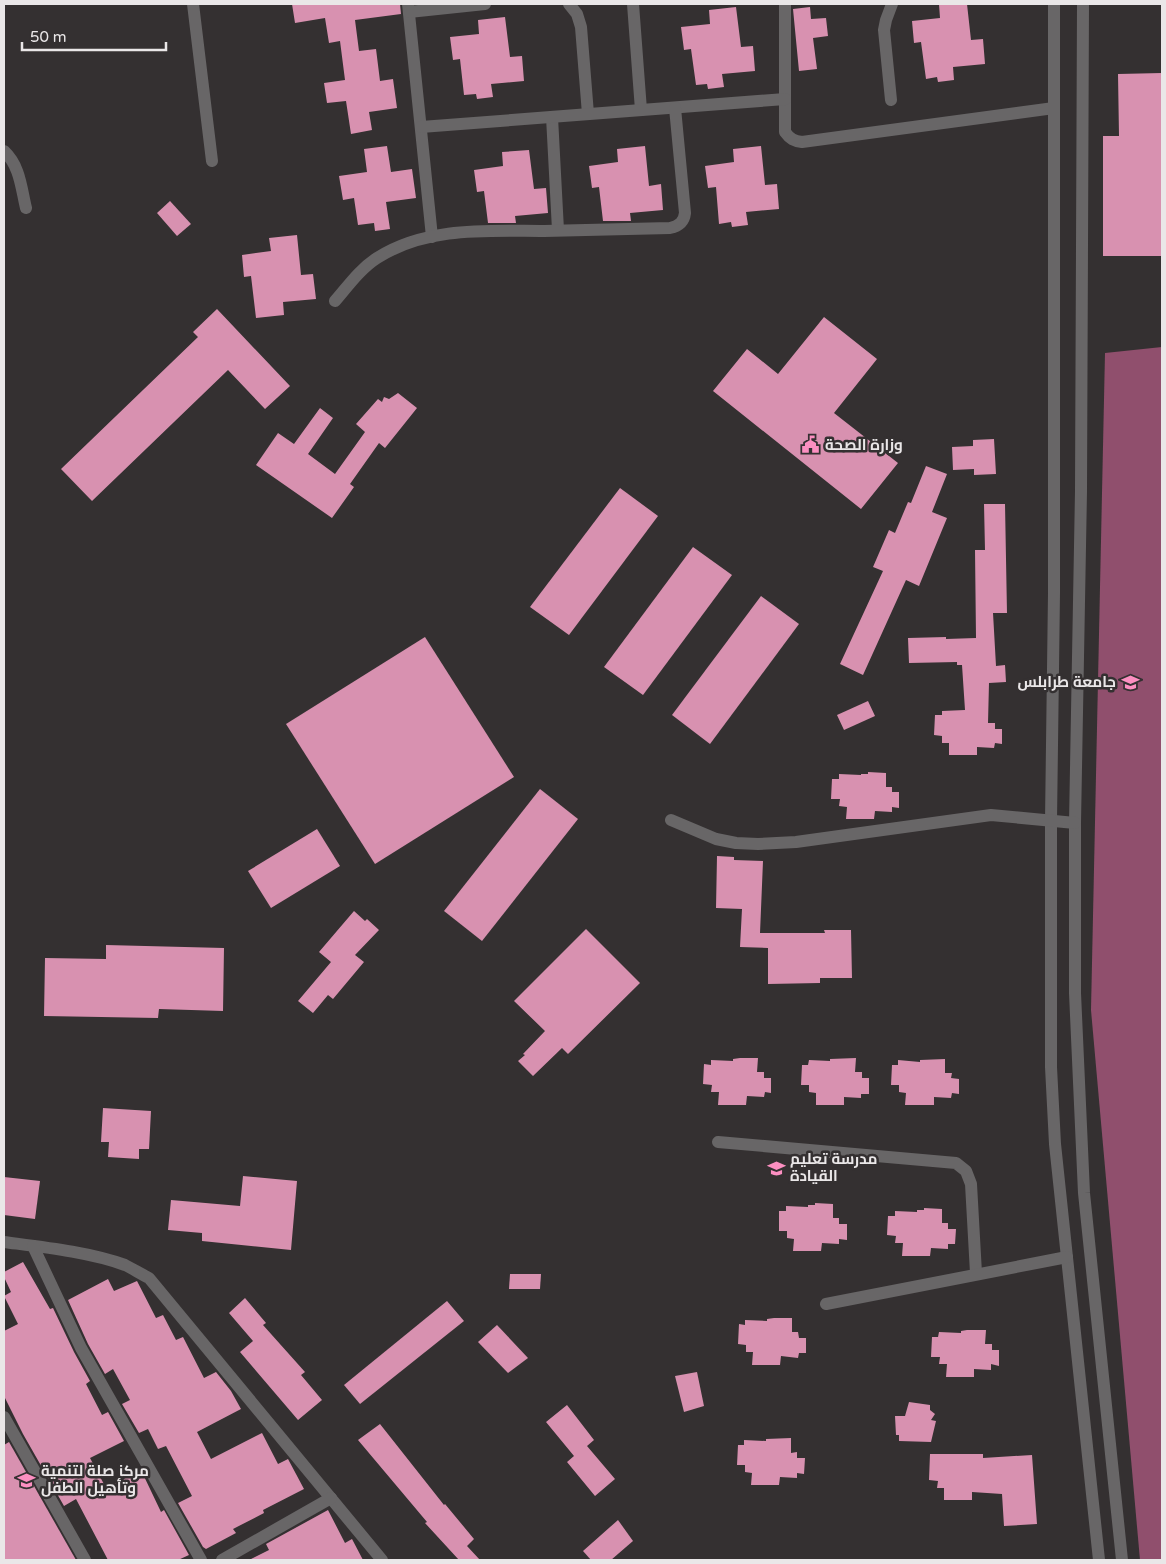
<svg xmlns="http://www.w3.org/2000/svg" width="1166" height="1564" font-family="'Varela Round',Cairo,sans-serif">
<style>
.forest{fill:#904f6d}
.building{fill:#d891b0}
.lines{fill:none;stroke-linecap:round;stroke-linejoin:round}
.minor{stroke:#686667;stroke-width:12}
.labels{text-anchor:middle;dominant-baseline:central;stroke-width:5;stroke-linejoin:round;paint-order:stroke}
.poi-label{font-size:15px;font-weight:bold;fill:#eae7e8;stroke:#343031;text-anchor:start}
</style>
<rect width="100%" height="100%" fill="#343031"/>
<path class="forest" d="M1162 347V1560H1140L1091 1010 1105 353Z"/>
<g class="building">
<path d="M292 4H400L401 14 355 20 359 51 376 49 380 81 393 79 397 108 369 112 372 130 351 134 346 101 327 103 324 83 345 80 340 41 329 43 325 18 295 23Z"/>
<path d="M939 4H967L971 40 983 39 985 64 953 67 954 80 938 82 937 77 926 79 921 42 914 43 912 21 940 18Z"/>
<path d="M736 7 741 47 753 46 755 71 722 74 724 87 708 89 707 84 696 85 691 49 684 50 681 27 710 24 709 10Z"/>
<path d="M810 7 811 19 826 18 828 36 813 38 817 69 799 71 793 9Z"/>
<path d="M505 17 510 57 522 56 524 81 491 84 493 97 477 99 476 94 464 95 460 59 453 60 450 37 479 34 478 20Z"/>
<path d="M1162 73V256H1103V136H1119L1118 74Z"/>
<path d="M387 146 391 172 412 169 416 198 386 202 390 229 375 231 374 223 358 225 354 198 343 200 339 176 367 172 364 149Z"/>
<path d="M645 146 649 186 661 184 663 210 630 213 631 221H603L599 187 592 188 589 166 618 162 617 149Z"/>
<path d="M761 146 765 185 777 184 779 209 746 212 748 225 732 227 731 222 719 224 716 187 708 188 705 166 734 162 733 149Z"/>
<path d="M529 150 534 189 546 188 548 213 515 216 516 223H488L484 191 477 192 474 170 503 166 502 152Z"/>
<path d="M170 201 191 224 177 236 157 213Z"/>
<path d="M297 235 301 275 313 274 316 299 283 302 284 315 256 318 251 276 244 277 242 255 271 251 269 238Z"/>
<path d="M217 309 290 386 265 409 228 370 92 501 61 469 198 337 193 332Z"/>
<path d="M824 317 877 359 834 413 898 463 861 509 713 391 747 349 778 374Z"/>
<path d="M398 393 417 408 385 448 379 443 350 484 354 487 332 518 256 465 278 433 294 444 320 408 333 418 308 454 335 474 365 432 356 424 378 399 382 402 384 397 389 399Z"/>
<path d="M994 439 996 474 974 475V469L953 470 952 447 973 446V440Z"/>
<path d="M926 466 947 474 932 512 947 518 919 586 906 580 863 675 840 664 883 571 873 567 889 530 895 533 908 502 911 503Z"/>
<path d="M620 488 658 516 569 635 530 607Z"/>
<path d="M984 504H1005L1007 613H993L996 666 1005 665 1006 682 989 683 988 723H995V729H1002V744L995 743 994 748 977 747V755H949V743H942V736L934 735 935 715H942V711L965 710 962 665H957V662L909 663 908 638 946 637V639L976 638 975 550H985Z"/>
<path d="M693 547 732 575 643 695 604 667Z"/>
<path d="M761 596 799 624 710 744 672 715Z"/>
<path d="M425 637 514 777 375 864 286 724Z"/>
<path d="M868 701 875 716 844 730 837 715Z"/>
<path d="M868 772 886 773V787H892V792H899V808L892 807V812L875 811 874 819H846L847 807 839 806 840 799H831L832 779H839V774L861 775V774H868Z"/>
<path d="M540 789 578 819 482 941 444 911Z"/>
<path d="M317 829 340 866 271 908 248 871Z"/>
<path d="M717 856 734 857V860L763 861 760 933H825L824 930H851L852 978H820V983L768 984V948L740 947 742 909 716 908Z"/>
<path d="M354 911 365 921 367 919 379 930 355 955 364 962 333 999 328 995 313 1013 298 1001 331 962 319 952Z"/>
<path d="M586 929 640 983 568 1054 562 1048 533 1076 518 1061 525 1055 523 1054 545 1031 514 1001Z"/>
<path d="M106 945 224 948 223 1011 159 1009 158 1018 44 1016 45 958 106 959Z"/>
<path d="M740 1058H758L757 1072H764V1078H771V1093L765 1092 764 1097 747 1096 746 1105H718L719 1092H711L712 1085 703 1084 704 1064 711 1065V1060L733 1061V1059Z"/>
<path d="M856 1058 855 1072H862V1078H869V1094H861V1098L844 1097V1105H816V1093L809 1092V1085H801L802 1065H808L809 1060 830 1061V1059Z"/>
<path d="M945 1059V1073H952L951 1078 959 1079V1094L952 1093 951 1098 934 1097V1105H905L906 1093 899 1092V1085H891L892 1065H898V1060L920 1062V1060Z"/>
<path d="M103 1108 151 1111 149 1149H139V1159L108 1157 109 1142H101Z"/>
<path d="M243 1176 297 1181 291 1250 202 1241V1233L168 1230 171 1200 240 1206Z"/>
<path d="M4 1177 40 1181 35 1219 4 1215Z"/>
<path d="M815 1203 833 1204V1218H839V1224H847V1240L839 1239V1244L822 1243 821 1251H793L794 1239 787 1238V1231H779V1211H786V1206L808 1207V1205H815Z"/>
<path d="M924 1208 942 1209V1223H948V1229H956L955 1244H948V1249L931 1248 930 1256H902L903 1243H895L896 1236 887 1235 888 1216H895V1211L917 1212V1210H924Z"/>
<path d="M23 1262 50 1309 53 1308 74 1352 90 1381 86 1384 102 1415 108 1412 124 1441 90 1458 106 1488 141 1470 161 1512 164 1510 189 1555 178 1560H108L76 1499 64 1506 23 1434 4 1396V1331L18 1324 4 1296 11 1292 4 1277V1272Z"/>
<path d="M510 1274H541L540 1289H509Z"/>
<path d="M108 1279 114 1291 137 1281 156 1318 163 1315 176 1340 183 1337 204 1378 216 1372 231 1391 241 1409 197 1432 211 1459 262 1433 278 1464 288 1459 304 1489 263 1510 264 1513 233 1529 236 1533 206 1549 203 1547 178 1503 192 1496 166 1446 158 1449 148 1429 139 1433 122 1404 130 1400 113 1369 105 1374 88 1344 68 1300Z"/>
<path d="M245 1298 266 1323 263 1325 305 1372 301 1375 322 1400 298 1420 240 1352 253 1341 229 1313Z"/>
<path d="M447 1301 464 1321 360 1404 344 1385Z"/>
<path d="M774 1318H792V1332H798L799 1338H806V1353H799L798 1358 781 1356 780 1365H752L753 1352H746V1345L738 1344 739 1324 745 1325V1320L767 1321V1319Z"/>
<path d="M497 1325 528 1358 508 1373 478 1342Z"/>
<path d="M967 1330H986L985 1344H992V1350H999V1366L991 1364V1370L974 1369V1377H946L947 1364H939L940 1357H931L932 1337H938L939 1332 961 1333V1331Z"/>
<path d="M697 1372 704 1406 684 1412 675 1376Z"/>
<path d="M909 1402 930 1405V1410L935 1414 931 1420 936 1421 931 1442 899 1441V1435H896L895 1416H905Z"/>
<path d="M567 1405 594 1440 587 1446 615 1479 595 1496 567 1462 574 1456 546 1422Z"/>
<path d="M380 1424 444 1505 445 1504 474 1539 467 1546 480 1560H459L425 1523 427 1522 358 1440Z"/>
<path d="M791 1438V1453L797 1452V1458H805L804 1474 797 1473V1478L780 1477 779 1485H751L752 1473 745 1472V1465H737L738 1445H744V1440L766 1441V1439Z"/>
<path d="M9 1442 76 1560H4V1445Z"/>
<path d="M930 1454H983V1458L1032 1455 1037 1524 1004 1526 1002 1494 972 1492V1500H944V1488H937L938 1481 929 1480Z"/>
<path d="M328 1510 345 1543 352 1539 363 1560H249L269 1550 266 1544Z"/>
<path d="M618 1520 633 1541 611 1560H591L583 1551Z"/>
</g>
<g class="lines">
<g class="minor">
<path d="M193 4 212 161"/>
<path d="M408 4 432 237"/>
<path d="M569 4 577 14 581 27 588 114"/>
<path d="M633 4 641 110"/>
<path d="M785 4V132C790 139 794 141 802 142L1054 108"/>
<path d="M1054 4V593L1051 821V1067L1055 1144 1099 1560"/>
<path d="M1083 4 1081 491 1075 823V993L1084 1193 1122 1560"/>
<path d="M409 12 485 4"/>
<path d="M891 100 884 30 886 20 892 4"/>
<path d="M552 117 558 230"/>
<path d="M421 127 785 99"/>
<path d="M4 151C20 166 21 187 26 208"/>
<path d="M335 301C348 286 360 269 377 258 427 226 489 231 544 231 586 230 628 229 670 228 679 226 684 222 685 213L675 108"/>
<path d="M671 820 716 839 736 843 758 844 796 842 991 815 1075 823"/>
<path d="M718 1142 956 1163 966 1171 971 1184 976 1273"/>
<path d="M4 1242C42 1247 89 1252 125 1265 133 1269 141 1274 149 1278L382 1560"/>
<path d="M33 1246 81 1348 201 1560"/>
<path d="M826 1304 1067 1257"/>
<path d="M4 1417 85 1560"/>
<path d="M222 1560 331 1498"/>
</g>
</g>
<defs>
<symbol id="civic-bare" viewBox="-9 -9 18 18"><path d="M-.6-6.5H3V-4.5H.6V-3L4-1V1h2V6H-6V1h2V-1L-.6-3ZM-1.2 2.5V6h2.4V2.5Z" fill="#fc8fc1" stroke="#343031" stroke-width="2.5" paint-order="stroke"/></symbol>
<symbol id="university-bare" viewBox="-9 -9 18 18"><path d="M0-5L7-2L0 1L-7-2ZM-4 1L0 2.5L4 1V4Q0 6-4 4Z" fill="#fc8fc1" stroke="#343031" stroke-width="2.5" paint-order="stroke"/></symbol>
<symbol id="school-bare" viewBox="-9 -9 18 18"><path d="M0-5L7-2L0 1L-7-2ZM-4 1L0 2.5L4 1V4Q0 6-4 4Z" fill="#fc8fc1" stroke="#343031" stroke-width="2.5" paint-order="stroke"/></symbol>
</defs>
<g fill-rule="evenodd">
<use href="#civic-bare" x="798" y="432" width="25" height="25"/>
<use href="#university-bare" x="1118" y="670" width="25" height="25"/>
<use href="#school-bare" x="764" y="1156" width="25" height="25"/>
<use href="#school-bare" x="14" y="1468" width="25" height="25"/>
</g>
<g class="labels">
<g class="poi-label">
<text x="825" y="445">وزارة الصحة</text>
<text x="1116" y="682" text-anchor="end">جامعة طرابلس</text>
<text x="790" y="1159">مدرسة تعليم<tspan x="790" dy="17">القيادة</tspan></text>
<text x="41" y="1471">مركز صلة لتنمية<tspan x="41" dy="17">وتأهيل الطفل</tspan></text>
</g>
</g>
<rect width="1166" height="1564" fill="none" stroke="#eae7e8" stroke-width="10"/>
<path d="M22 42v8h144v-8" fill="none" stroke="#eae7e8" stroke-width="2.5"/>
<text x="30" y="42" font-size="15" fill="#eae7e8" stroke="#343031" stroke-width="4" paint-order="stroke">50 m</text>
</svg>
